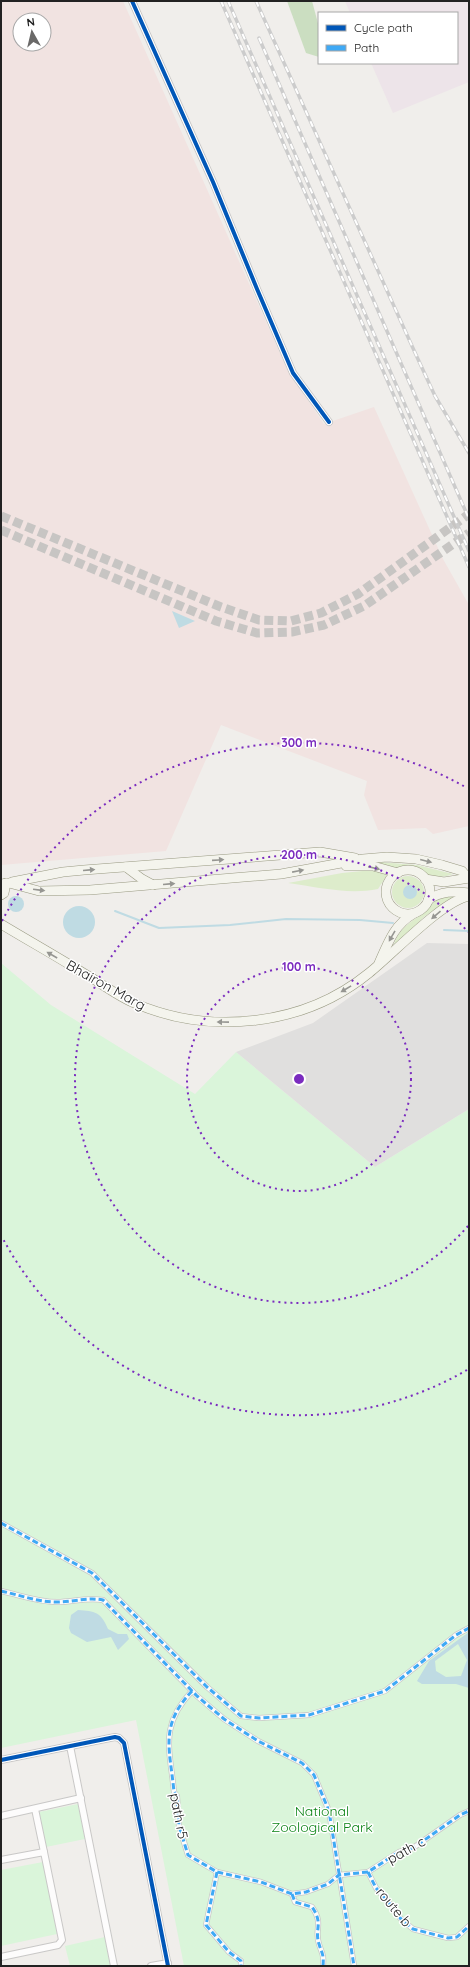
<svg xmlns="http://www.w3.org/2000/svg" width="470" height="1967" font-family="Quicksand,sans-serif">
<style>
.commercial{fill:#f1e3e1;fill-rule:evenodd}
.industrial{fill:#ede4e9}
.grass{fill:#ddeccb}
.forest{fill:#cbdec1}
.park{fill:#daf5da}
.parking{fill:#e0dfde}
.water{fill:#bfdbe3;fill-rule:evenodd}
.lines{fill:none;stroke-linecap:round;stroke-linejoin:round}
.stream{stroke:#bfdbe3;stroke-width:2}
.secondary-tunnel{stroke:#c7c5c3;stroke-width:9;stroke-dasharray:9 4.5;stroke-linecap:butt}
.pedestrian-casing{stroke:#c9c8c7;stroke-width:6}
.minor-casing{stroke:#c9c8c7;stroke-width:8}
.secondary-casing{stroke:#999a82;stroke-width:10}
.pedestrian{stroke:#fdfcfc;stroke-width:4.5}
.minor{stroke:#fdfcfc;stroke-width:6}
.secondary{stroke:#f4f4ed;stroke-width:9}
.rail-casing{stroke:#ccc;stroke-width:3.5}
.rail{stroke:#fff;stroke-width:2;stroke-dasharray:6;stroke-linecap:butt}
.quiet{stroke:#3fa9f5;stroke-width:3;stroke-dasharray:6 3;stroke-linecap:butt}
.cycleway-casing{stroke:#fff;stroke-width:6}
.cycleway{stroke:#0057b8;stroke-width:4}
.oneway{fill:#969692}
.ring{fill:none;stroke:#7b2cbf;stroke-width:2;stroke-dasharray:2 4}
.labels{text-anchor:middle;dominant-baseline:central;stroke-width:3;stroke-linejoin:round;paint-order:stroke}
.street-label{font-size:14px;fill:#222;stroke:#fff}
.park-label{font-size:14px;fill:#0c8416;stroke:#fff}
.centre{fill:#7b2cbf;stroke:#fff;stroke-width:2}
.ring-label{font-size:12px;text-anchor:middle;font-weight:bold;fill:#7b2cbf;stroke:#fff;stroke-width:3;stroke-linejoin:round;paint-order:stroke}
</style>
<rect width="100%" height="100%" fill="#f0eeeb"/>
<path class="commercial" d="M1 1H123L288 371 324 424 374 407 443 559 469 605V826L433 834 426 828 378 830 364 795 367 781 221 725 166 851 1 865ZM20 20H44V44H20Z"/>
<path class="industrial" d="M345 1H469V82L393 113 371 63H457V13H350Z"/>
<g class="grass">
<path d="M379 862 417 865 453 874C443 878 432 878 423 872 420 871 418 868 415 867 402 864 392 873 379 862Z"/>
<path d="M373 870 387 875 378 889C348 895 318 887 288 883L342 873Z"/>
<circle cx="408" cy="892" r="16"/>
<path d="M456 896 425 916 393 947C398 930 408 923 423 914 425 913 427 910 429 907 435 899 446 896 456 896Z"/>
</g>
<path class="forest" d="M287 1H312L319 27V57L306 53Z"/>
<g class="park">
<path d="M1 963 51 1005 195 1094 236 1052 375 1167 469 1109V1966H184L136 1720 1 1748Z"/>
<path d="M78 1804 85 1839 46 1847 39 1812Z"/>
<path d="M43 1862 57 1934 1 1946V1870Z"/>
<path d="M105 1937 111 1966H70L65 1946Z"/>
</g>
<path class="parking" d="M427 943 469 944V1109L375 1167 236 1052 313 1023Z"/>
<g class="water">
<path d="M172 611 195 621 179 628Z"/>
<circle cx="410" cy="892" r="7"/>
<circle cx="16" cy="904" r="8"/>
<circle cx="79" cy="922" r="16"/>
<path d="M78 1610C95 1611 101 1612 108 1629L118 1634H127L129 1639 118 1650 111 1637 87 1642 71 1633 69 1628 71 1615Z"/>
<path d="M469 1632V1688L456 1684H422L417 1681 429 1661ZM458 1644 467 1660 461 1676 446 1677 436 1671 435 1661Z"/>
</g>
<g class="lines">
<g class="stream">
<path d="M115 911 159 928 230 925 286 919 360 920 393 923"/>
<path d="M444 930 469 931"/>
</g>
<g class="secondary-tunnel">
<path d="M1 516 221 607 259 620 291 621 321 613 358 594 469 514"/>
<path d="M1 530 216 621 257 633 292 632 324 625 364 606 469 533"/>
</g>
<defs>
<g id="pedestrian">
<path d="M1 1523 92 1573 207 1687 241 1716 259 1718 309 1715 385 1691 456 1635 469 1628"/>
<path d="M1 1591C20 1595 37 1602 57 1602 73 1602 87 1597 103 1600L197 1696 224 1719 258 1741 302 1763 314 1775 329 1811 354 1966"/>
<path d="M192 1691C159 1726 170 1749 174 1792L177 1796 179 1826 188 1855 217 1872 261 1882 292 1894 306 1892 328 1884 339 1875 368 1872 399 1852 413 1848 460 1815 469 1811"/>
<path d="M217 1872 206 1925 229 1952 241 1961V1966"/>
<path d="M368 1872 376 1888 396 1911 400 1918 413 1929 448 1938 457 1937 469 1926"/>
<path d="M292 1894 295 1902 312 1907C324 1924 314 1929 319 1944 322 1954 324 1954 323 1966"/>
</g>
<g id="minor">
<path d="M132 1 213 182 257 289 293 373 329 422"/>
<path d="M70 1746 114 1966"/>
<path d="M1 1760 115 1737 119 1738 124 1743 168 1966"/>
<path d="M35 1809 44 1852"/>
<path d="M1 1816 81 1798"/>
<path d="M1 1860 44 1852 62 1940 58 1945 1 1957"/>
<path d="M151 1966 168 1963"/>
</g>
<g id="secondary">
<path d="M346 866H373L398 873"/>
<path d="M126 867 142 879 153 885"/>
<circle cx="408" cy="892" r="22"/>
<path d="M425 879 444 882 469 878"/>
<path d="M12 882 63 872 84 870 320 852 355 858"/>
<path d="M1 884 9 883 39 891 90 890 281 874 363 859 387 857 416 859 442 865 462 871 468 878"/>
<path d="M1 895 4 893 6 883"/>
<path d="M428 900C441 891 454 891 469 893"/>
<path d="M1 924C31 942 61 959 90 977 105 986 118 996 134 1003 211 1036 304 1026 369 973 393 954 442 901 469 896"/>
<path d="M379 963C388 943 394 925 413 914"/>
</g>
</defs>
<use href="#pedestrian" class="pedestrian-casing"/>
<use href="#minor" class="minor-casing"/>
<use href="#secondary" class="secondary-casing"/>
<use href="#pedestrian" class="pedestrian"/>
<use href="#minor" class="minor"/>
<use href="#secondary" class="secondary"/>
<defs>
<g id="rail">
<path d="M221 1 469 567"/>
<path d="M228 1 469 551"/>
<path d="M256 1 417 357 435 396 469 453"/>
<path d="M259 38 469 519"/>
</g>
</defs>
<use href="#rail" class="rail-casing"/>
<use href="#rail" class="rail"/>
<g class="quiet">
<path d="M1 1523 92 1573 207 1687 241 1716 259 1718 309 1715 385 1691 456 1635 469 1628"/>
<path d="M1 1591C20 1595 37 1602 57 1602 73 1602 87 1597 103 1600L197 1696 224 1719 258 1741 302 1763 314 1775 329 1811 354 1966"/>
<path d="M192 1691C159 1726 170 1749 174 1792L177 1796 179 1826 188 1855 217 1872 261 1882 292 1894 306 1892 328 1884 339 1875 368 1872 399 1852 413 1848 460 1815 469 1811"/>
<path d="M217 1872 206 1925 229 1952 241 1961V1966"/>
<path d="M368 1872 376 1888 396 1911 400 1918 413 1929 448 1938 457 1937 469 1926"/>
<path d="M292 1894 295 1902 312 1907C324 1924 314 1929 319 1944 322 1954 324 1954 323 1966"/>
</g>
<defs>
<g id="cycleway">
<path d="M132 1 213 182 257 289 293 373 329 422"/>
<path d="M1 1760 115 1737 119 1738 124 1743 168 1966"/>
</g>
</defs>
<use href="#cycleway" class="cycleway-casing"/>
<use href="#cycleway" class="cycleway"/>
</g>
<defs><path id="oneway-solid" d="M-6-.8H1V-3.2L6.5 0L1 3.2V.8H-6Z"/></defs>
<g class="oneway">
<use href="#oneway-solid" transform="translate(218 860) rotate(-4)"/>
<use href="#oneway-solid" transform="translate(426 861) rotate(14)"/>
<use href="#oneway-solid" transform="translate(374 868) rotate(13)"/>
<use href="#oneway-solid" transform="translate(89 870) rotate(-5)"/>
<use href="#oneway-solid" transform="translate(298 871) rotate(-11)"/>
<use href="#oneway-solid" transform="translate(169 884) rotate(-5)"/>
<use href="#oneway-solid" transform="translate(39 890) rotate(7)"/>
<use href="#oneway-solid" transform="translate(436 915) rotate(139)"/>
<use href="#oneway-solid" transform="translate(392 936) rotate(120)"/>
<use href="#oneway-solid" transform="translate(52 955) rotate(-150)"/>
<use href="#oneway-solid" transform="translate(346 989) rotate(149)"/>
<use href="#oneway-solid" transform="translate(223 1022) rotate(-179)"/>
</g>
<g class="ring">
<circle cx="299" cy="1079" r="112"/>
<path d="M468 1226A224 224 0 1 1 468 932"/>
<path d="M467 1370A336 336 0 0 1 2 1237M2 921A336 336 0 0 1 467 788"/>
</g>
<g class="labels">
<g class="street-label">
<text transform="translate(106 985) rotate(29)">Bhairon Marg</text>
<text transform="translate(179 1816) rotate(79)">path r5</text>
<text transform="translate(406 1850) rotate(-29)">path c</text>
<text transform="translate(394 1907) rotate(50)">route b</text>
</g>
<g class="park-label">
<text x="322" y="1811">National<tspan x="322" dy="16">Zoological Park</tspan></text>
</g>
</g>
<circle cx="299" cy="1079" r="6" class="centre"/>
<g class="ring-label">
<text x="299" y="747">300 m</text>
<text x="299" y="859">200 m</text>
<text x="299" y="971">100 m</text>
</g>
<rect width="470" height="1967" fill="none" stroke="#222222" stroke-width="4"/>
<rect x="318" y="12" width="140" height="52" fill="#ffffff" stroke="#a7a7a7"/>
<rect x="326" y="25" width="20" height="6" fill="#0057b8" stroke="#a7a7a7"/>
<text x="354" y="32" font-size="12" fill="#222222">Cycle path</text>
<rect x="326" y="45" width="20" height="6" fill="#3fa9f5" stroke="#a7a7a7"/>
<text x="354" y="52" font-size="12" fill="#222222">Path</text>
<g transform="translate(32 32) rotate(352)"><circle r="19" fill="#ffffff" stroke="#a7a7a7"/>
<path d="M0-3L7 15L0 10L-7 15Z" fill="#6a6968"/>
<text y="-6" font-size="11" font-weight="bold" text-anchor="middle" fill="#222222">N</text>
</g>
</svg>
